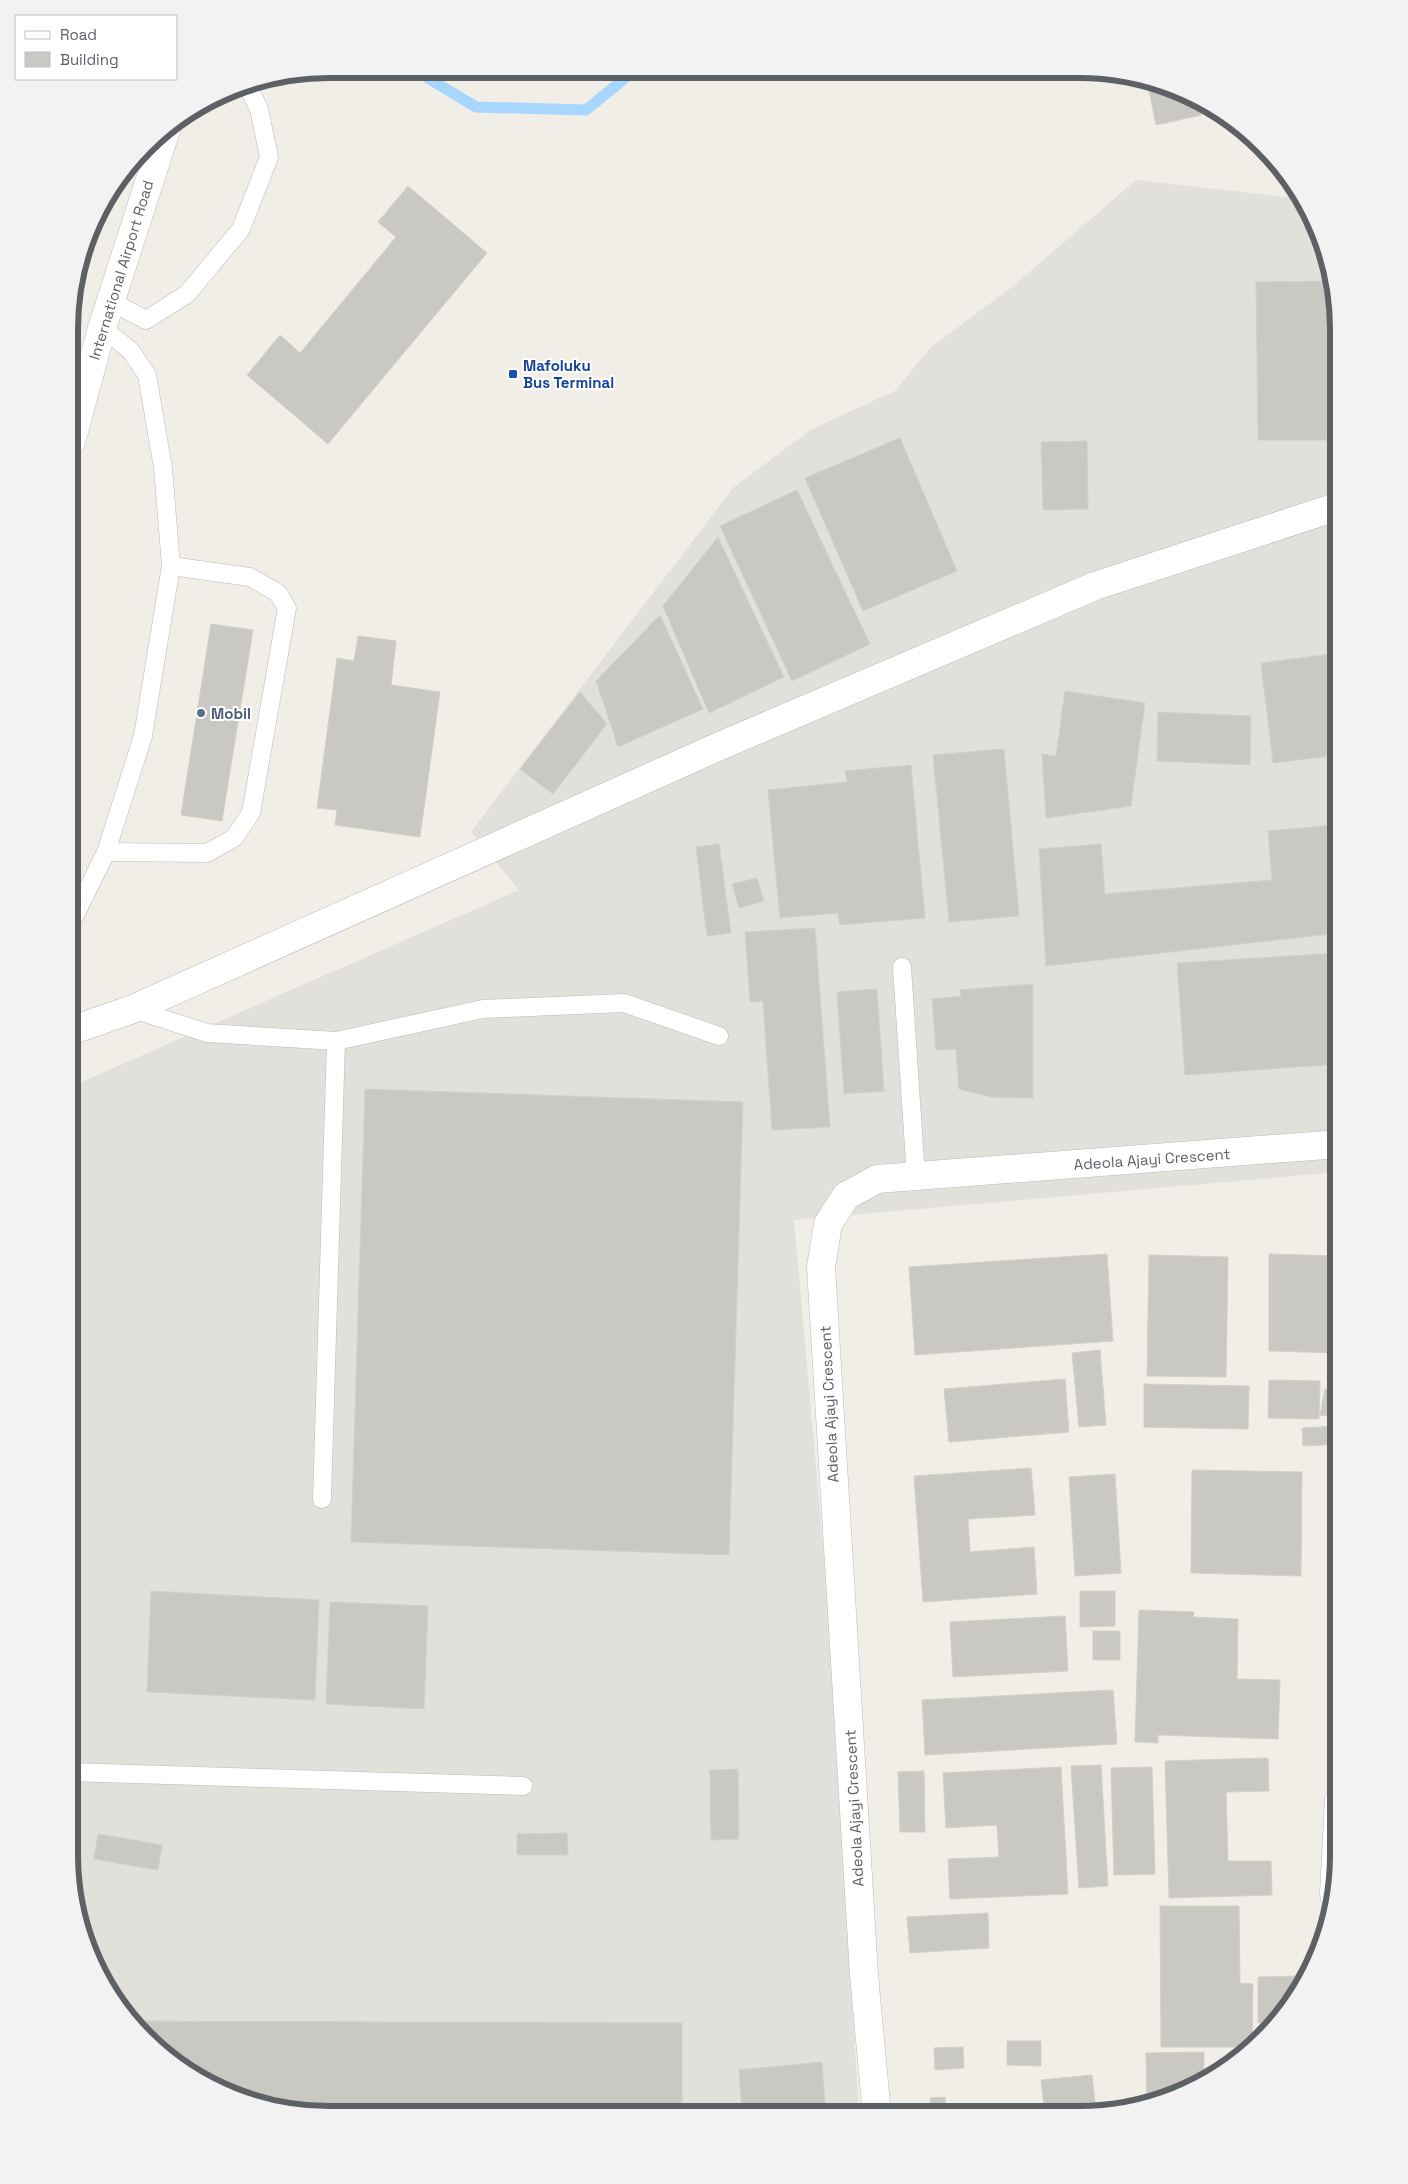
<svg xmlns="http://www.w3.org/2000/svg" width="1408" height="2184" font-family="'Space Grotesk',sans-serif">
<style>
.industrial{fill:#e1e0da}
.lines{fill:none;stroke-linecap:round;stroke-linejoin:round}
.stream{stroke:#a7d6fe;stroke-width:11}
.building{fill:#cac8c3;stroke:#d4d0c4}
.lane-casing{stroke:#b8bbbf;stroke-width:19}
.street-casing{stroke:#b8bbbf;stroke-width:29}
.secondary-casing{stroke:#b9bcc1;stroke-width:29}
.lane{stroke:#fff;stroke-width:18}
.street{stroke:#fff;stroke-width:28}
.secondary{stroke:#fff;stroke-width:28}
.transit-dot{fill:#1a4fb4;stroke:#fff;stroke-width:2}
.service-dot{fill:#5c6f8a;stroke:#fff;stroke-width:2}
.labels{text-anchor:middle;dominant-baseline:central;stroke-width:4;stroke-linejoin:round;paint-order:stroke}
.street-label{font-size:15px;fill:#5d6166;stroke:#fff}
.transit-label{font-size:15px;font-weight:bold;fill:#164399;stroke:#fff;text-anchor:start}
.service-label{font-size:15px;font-weight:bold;fill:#4e5e75;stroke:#fff;text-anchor:start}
.rim{fill:none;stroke:#5d6166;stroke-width:6}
</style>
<rect width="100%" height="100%" fill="#f0eee6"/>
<path class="industrial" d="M1136 180 1303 199 1319 229 1339 328V1172L794 1220 830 1624 859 2115 295 2113 229 2096 170 2062 123 2014 89 1955 69 1856 70 1087 519 890 471 832 733 488 812 429 895 391 930 348 1012 287Z"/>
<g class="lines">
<path class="stream" d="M413 69 476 107 586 110 635 70"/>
</g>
<g class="building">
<path d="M1147 80 1179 88 1198 99 1201 115 1156 125Z"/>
<path d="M408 186 487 253 328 444 247 375 280 335 300 353 396 237 378 222Z"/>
<path d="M1330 281 1337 315 1338 440H1258L1256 282Z"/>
<path d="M900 438 957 571 863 611 805 478Z"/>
<path d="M1087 441 1088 509 1043 510 1041 442Z"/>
<path d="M797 490 870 644 792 681 720 526Z"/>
<path d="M718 537 784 677 709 713 663 606Z"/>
<path d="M660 615 703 709 618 747 596 681Z"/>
<path d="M211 624 253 630 222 821 181 815Z"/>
<path d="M358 636 396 641 391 685 440 692 420 837 335 825 337 810 317 808 337 658 354 661Z"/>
<path d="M1339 653V755L1273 763 1261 663Z"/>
<path d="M1065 691 1145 703 1131 806 1046 818 1042 754 1056 756Z"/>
<path d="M580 692 607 724 553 794 520 769Z"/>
<path d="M1158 712 1251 716 1250 765 1157 761Z"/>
<path d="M1004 749 1019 916 949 922 933 755Z"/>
<path d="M911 765 925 918 840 925 838 913 780 918 768 790 847 782 845 771Z"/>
<path d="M1333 825 1339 877V933L1046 966 1039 849 1101 844 1105 894 1272 880 1268 831Z"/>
<path d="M719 844 731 933 707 936 696 847Z"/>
<path d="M757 878 764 901 739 908 732 884Z"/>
<path d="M815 928 830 1127 772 1130 763 1001 750 1002 745 932Z"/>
<path d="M1339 953V1064L1185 1075 1177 963Z"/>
<path d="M1033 984V1098L991 1097 959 1089 956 1049 936 1050 932 999 961 996 960 990Z"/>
<path d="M877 989 884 1091 844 1094 837 992Z"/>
<path d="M365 1089 743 1102 729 1555 351 1542Z"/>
<path d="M1107 1254 1113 1341 915 1355 909 1267Z"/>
<path d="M1269 1254 1339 1256V1353L1269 1351Z"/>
<path d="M1149 1255 1228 1257 1226 1377 1147 1376Z"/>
<path d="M1100 1350 1106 1425 1079 1427 1072 1353Z"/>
<path d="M1065 1379 1069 1432 949 1442 944 1389Z"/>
<path d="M1269 1380 1320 1381 1319 1419 1268 1418Z"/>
<path d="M1144 1384 1249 1386 1248 1429 1144 1427Z"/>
<path d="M1325 1389 1339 1392V1418L1320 1415Z"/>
<path d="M1339 1426V1444L1303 1446 1302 1428Z"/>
<path d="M1031 1468 1035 1515 968 1519 970 1552 1034 1547 1037 1594 923 1602 914 1476Z"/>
<path d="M1192 1470 1302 1472 1301 1576 1191 1573Z"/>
<path d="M1115 1474 1121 1573 1075 1576 1069 1477Z"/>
<path d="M151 1591 319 1600 315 1700 147 1692Z"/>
<path d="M1080 1591H1115V1626L1080 1627Z"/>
<path d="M330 1602 428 1606 424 1709 326 1704Z"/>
<path d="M1139 1610 1194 1612 1193 1617 1238 1619 1237 1679 1280 1680 1278 1739 1158 1735V1743L1135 1742Z"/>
<path d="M1065 1616 1068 1671 953 1677 950 1622Z"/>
<rect x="1093" y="1631" width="27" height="29"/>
<path d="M1113 1690 1117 1744 925 1755 922 1700Z"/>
<path d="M1268 1758 1269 1791 1226 1792 1228 1861H1271L1272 1895 1169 1898 1165 1761Z"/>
<path d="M1101 1765 1108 1886 1079 1888 1071 1766Z"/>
<path d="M1061 1767 1068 1894 950 1899 948 1859 999 1857 997 1825 946 1828 943 1773Z"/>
<path d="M1152 1767 1155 1874 1114 1875 1111 1768Z"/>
<path d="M738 1769 739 1839 711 1840 710 1770Z"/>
<path d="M924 1771 925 1832H900L898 1772Z"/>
<path d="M567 1833 568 1855H517V1834Z"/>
<path d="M98 1834 162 1845 158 1870 94 1859Z"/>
<path d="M1160 1906H1239L1240 1983 1253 1984 1252 2047H1161Z"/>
<path d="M988 1913 989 1948 910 1953 907 1917Z"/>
<path d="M1298 1976V1995L1295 2000 1275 2022 1258 2023V1977Z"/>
<path d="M130 2021 682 2023V2111L281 2109 229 2096 170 2062Z"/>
<path d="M1007 2041H1041V2066L1007 2065Z"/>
<path d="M963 2047 964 2068 935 2070 934 2048Z"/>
<path d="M1204 2052V2081L1179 2095 1147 2102 1146 2053Z"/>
<path d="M822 2062 826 2115 742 2114 739 2070Z"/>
<path d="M1092 2075 1096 2112 1080 2115H1045L1041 2080Z"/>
<path d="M945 2097 946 2115H932L930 2098Z"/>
<path d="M1033 2105 1034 2115H991V2107Z"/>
</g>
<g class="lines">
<defs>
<g id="lane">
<path d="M112 302 146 320 187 294 241 229 269 157 259 109 247 85"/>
<path d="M106 852 207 853 234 838 251 813 287 608 278 593 250 577 171 566"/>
<path d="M70 925 106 852 143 736 171 566 163 468 147 375 130 350 102 328"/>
<path d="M902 967 916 1177"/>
<path d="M133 1009 207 1033 336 1041 483 1009 624 1003 719 1036"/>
<path d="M322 1499 336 1041"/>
<path d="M69 1772 523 1786"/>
<path d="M675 2114H693"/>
</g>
<g id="street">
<path d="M70 1031 133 1009 722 745 1095 586 1339 506"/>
<path d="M1334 1894 1339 1799"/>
<path d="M877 2115 864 1975 821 1267 828 1224 846 1196 877 1179 1339 1144"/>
</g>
<path id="secondary" d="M71 442 102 328 167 127"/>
</defs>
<use href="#lane" class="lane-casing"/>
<use href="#street" class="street-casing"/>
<use href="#secondary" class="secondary-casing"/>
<use href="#lane" class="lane"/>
<use href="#street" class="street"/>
<use href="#secondary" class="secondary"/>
</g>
<rect class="transit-dot" x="508" y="369" width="10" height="10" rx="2.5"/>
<circle class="service-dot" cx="201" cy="713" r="5"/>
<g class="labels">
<g class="street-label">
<text transform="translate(121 270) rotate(-73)">International Airport Road</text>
<text transform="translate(1152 1159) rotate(-4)">Adeola Ajayi Crescent</text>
<text transform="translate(829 1404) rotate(-93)">Adeola Ajayi Crescent</text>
<text transform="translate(854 1808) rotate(-93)">Adeola Ajayi Crescent</text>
</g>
<g class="transit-label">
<text x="523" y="365">Mafoluku<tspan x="523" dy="17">Bus Terminal</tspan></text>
</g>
<g class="service-label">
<text x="211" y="713">Mobil</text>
</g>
</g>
<path d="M0 0H1408V2184H0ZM329 78H1079A251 251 0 0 1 1330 329V1855A251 251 0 0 1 1079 2106H329A251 251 0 0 1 78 1855V329A251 251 0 0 1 329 78Z" fill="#f2f2f3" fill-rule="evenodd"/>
<path class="rim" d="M329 78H1079A251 251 0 0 1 1330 329V1855A251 251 0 0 1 1079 2106H329A251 251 0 0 1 78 1855V329A251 251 0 0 1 329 78Z"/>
<rect x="15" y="15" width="162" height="65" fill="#ffffff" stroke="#bec0c2"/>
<rect x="25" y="31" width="25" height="8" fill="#ffffff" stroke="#bec0c2"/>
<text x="60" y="40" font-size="15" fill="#5d6166">Road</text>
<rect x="25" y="52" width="25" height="15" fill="#cac8c3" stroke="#bec0c2"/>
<text x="60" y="65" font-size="15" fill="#5d6166">Building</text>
</svg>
